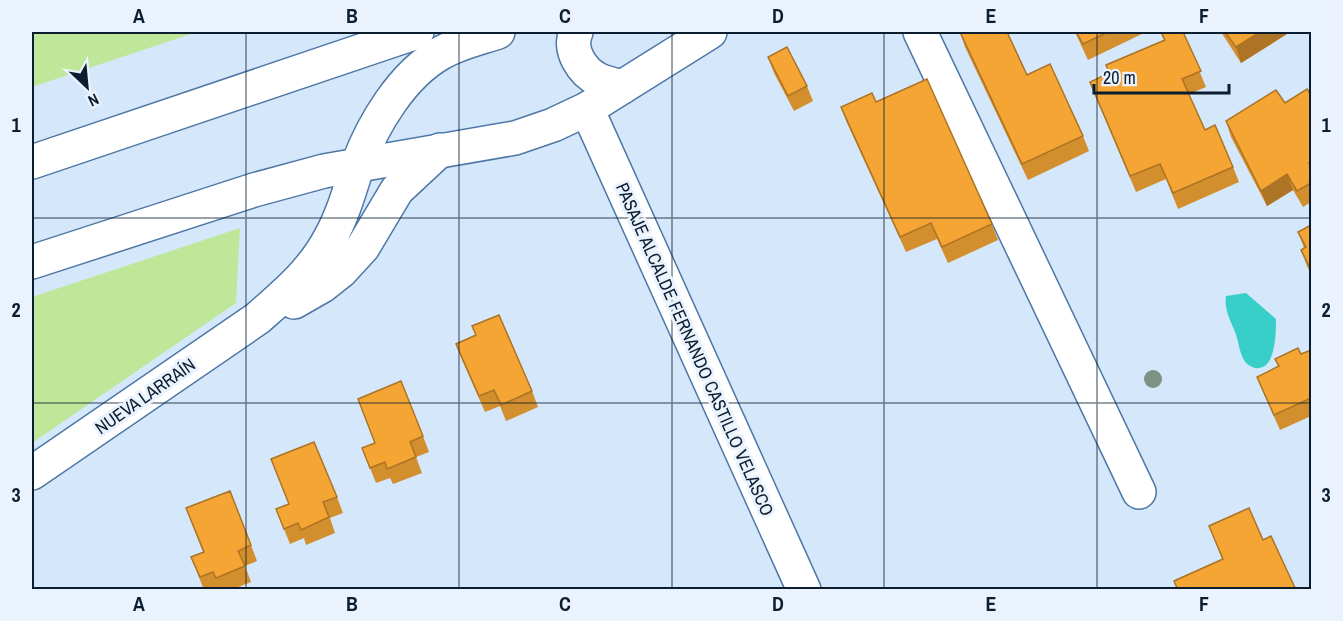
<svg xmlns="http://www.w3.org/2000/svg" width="1343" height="621" font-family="'Archivo Narrow',sans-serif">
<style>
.green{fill:#bfe79a}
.water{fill:#38cfc9}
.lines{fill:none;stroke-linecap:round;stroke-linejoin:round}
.street-casing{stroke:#4d78a6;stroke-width:36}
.secondary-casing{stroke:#4d78a6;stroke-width:36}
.primary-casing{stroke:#4d78a6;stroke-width:36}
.street{stroke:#fff;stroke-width:33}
.secondary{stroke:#fff;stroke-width:33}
.primary{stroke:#fff;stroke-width:33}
.tree{fill:#7e9283}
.wall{fill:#d38e2d}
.shaded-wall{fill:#ac7424}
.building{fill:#f5a534;stroke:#ac7424;stroke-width:1.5}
.grid{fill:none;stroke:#0b1d2f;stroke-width:1.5;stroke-opacity:0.55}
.labels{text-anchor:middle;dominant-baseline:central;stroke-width:6;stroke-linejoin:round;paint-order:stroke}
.street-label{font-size:18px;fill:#0b1d2f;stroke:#eaf3fd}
.neatline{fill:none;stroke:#0b1d2f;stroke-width:2}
.grid-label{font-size:20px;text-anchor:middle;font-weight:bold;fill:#0b1d2f}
</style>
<rect width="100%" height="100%" fill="#d4e7fb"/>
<g class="green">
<path d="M42 32H197L32 87V35Z"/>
<path d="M240 228 236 303 32 443V297Z"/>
</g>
<path class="water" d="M1246 293 1276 319C1276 331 1276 367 1259 368 1254 369 1250 366 1246 363 1239 354 1239 342 1235 332 1230 319 1224 310 1226 296Z"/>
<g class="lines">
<defs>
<g id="street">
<path d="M920 32 1139 492"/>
<path d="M587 109 804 590"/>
</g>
<g id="secondary">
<path d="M294 302 322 286 341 271 363 247 397 190 440 150"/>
<path d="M32 473 258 318C285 294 313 271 330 238 343 215 350 189 358 164"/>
</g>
<g id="primary">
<path d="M576 32C568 50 582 72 599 80 606 83 615 85 622 87"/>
<path d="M32 162 417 32"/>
<path d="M358 164C373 124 402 75 441 53 458 43 480 38 498 32"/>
<path d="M32 262 254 190 324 171 515 138 553 125 587 109 710 32"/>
</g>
</defs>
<use href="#street" class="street-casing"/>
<use href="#secondary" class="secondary-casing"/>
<use href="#primary" class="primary-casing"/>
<use href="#street" class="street"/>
<use href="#secondary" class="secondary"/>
<use href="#primary" class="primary"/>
</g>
<circle class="tree" cx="1153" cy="379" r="9"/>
<g class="wall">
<path d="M960 32 1027 75 1083 136 1089 151 1028 180 965 47Z"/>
<path d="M1075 32H1146L1088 60Z"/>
<path d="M1160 32H1183L1206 87 1189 94 1205 130 1233 167 1239 182 1178 209 1166 179 1136 192 1096 98 1090 82 1109 73 1164 40Z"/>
<path d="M1221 32H1290L1241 63Z"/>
<path d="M768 57 807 86 813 101 794 111 774 73Z"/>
<path d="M1311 95V202L1303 207 1293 190 1267 206 1231 137 1226 121Z"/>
<path d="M876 102 992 224 998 240 948 263 937 239 906 252 847 123 841 107Z"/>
<path d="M1311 225V275L1307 266 1301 250 1304 248 1298 232Z"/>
<path d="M472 326 532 391 538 407 506 421 500 406 485 412 462 360 456 344 476 336Z"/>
<path d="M1311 350V416L1280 430 1263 392 1257 377 1278 366 1275 359 1301 354Z"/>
<path d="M423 436 429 452 416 457 422 473 393 484 390 478 376 483 362 448Z"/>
<path d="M337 497 343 513 330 518 335 533 306 545 304 538 290 544 276 509Z"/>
<path d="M186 508 251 545 257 561 245 566 251 582 231 590H220L219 587 214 590H204L191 557 203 552Z"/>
<path d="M1209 526 1296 590H1177L1174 581 1222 559Z"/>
</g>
<g class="shaded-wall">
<path d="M1260 32H1290L1241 63 1236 47Z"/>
<path d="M1287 174 1293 190 1267 206 1261 191Z"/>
</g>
<g class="building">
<path d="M960 32H1007L1027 75 1050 64 1083 136 1022 164Z"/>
<path d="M1076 32H1108L1083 44Z"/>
<path d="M1161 32H1183L1201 71 1182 79 1205 130 1215 125 1233 167 1173 193 1160 164 1130 176 1090 82 1109 73 1106 65 1165 40Z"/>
<path d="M1225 32H1260L1236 47Z"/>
<path d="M787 47 807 86 788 96 768 57Z"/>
<path d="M927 79 992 224 942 247 931 223 900 237 841 107 872 93 876 102Z"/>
<path d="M1307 89 1311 95V161L1309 163 1311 167V183L1297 191 1287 174 1261 191 1226 121 1276 90 1285 103Z"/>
<path d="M1311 225V270L1301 250 1306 247 1298 232Z"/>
<path d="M499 315 532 391 501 405 494 390 479 396 456 344 476 335 472 326Z"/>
<path d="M1298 348 1301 354 1311 350V398L1274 415 1257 377 1279 366 1275 359Z"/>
<path d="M401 381 423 436 410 442 416 457 387 469 385 462 370 468 362 448 375 443 358 399Z"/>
<path d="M314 442 337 497 323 502 329 517 301 530 298 523 284 529 276 509 289 504 271 459Z"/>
<path d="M230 491 251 545 238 551 245 566 216 578 213 572 200 577 191 557 204 552 186 508Z"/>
<path d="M1249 508 1263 540 1271 536 1296 590H1178L1174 581 1223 559 1209 526Z"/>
</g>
<path class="grid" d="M246 32V590M459 32V590M672 32V590M884 32V590M1097 32V590M32 218H1312M32 403H1312"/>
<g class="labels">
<g class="street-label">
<text transform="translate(695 349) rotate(66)">PASAJE ALCALDE FERNANDO CASTILLO VELASCO</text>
<text transform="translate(145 396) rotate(-35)">NUEVA LARRAÍN</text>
</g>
</g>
<rect width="1343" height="621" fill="none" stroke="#eaf3fd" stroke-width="66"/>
<g transform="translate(87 87) rotate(154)" stroke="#eaf3fd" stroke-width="4.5" paint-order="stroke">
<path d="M0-4.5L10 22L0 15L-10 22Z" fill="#0b1d2f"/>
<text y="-9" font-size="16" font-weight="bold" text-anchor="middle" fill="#0b1d2f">N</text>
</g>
<path d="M1094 84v9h135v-9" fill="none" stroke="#0b1d2f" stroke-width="3"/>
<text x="1103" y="84" font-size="18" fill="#0b1d2f" stroke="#eaf3fd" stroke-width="4.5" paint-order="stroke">20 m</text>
<rect x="33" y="33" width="1277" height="555" class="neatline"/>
<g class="grid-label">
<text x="139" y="23">A</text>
<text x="352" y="23">B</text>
<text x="565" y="23">C</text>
<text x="778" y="23">D</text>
<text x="991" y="23">E</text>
<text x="1204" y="23">F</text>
<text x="16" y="132">1</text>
<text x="1326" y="132">1</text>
<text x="16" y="317">2</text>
<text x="1326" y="317">2</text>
<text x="16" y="502">3</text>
<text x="1326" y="502">3</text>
<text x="139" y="611">A</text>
<text x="352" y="611">B</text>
<text x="565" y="611">C</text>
<text x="778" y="611">D</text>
<text x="991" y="611">E</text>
<text x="1204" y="611">F</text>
</g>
</svg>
